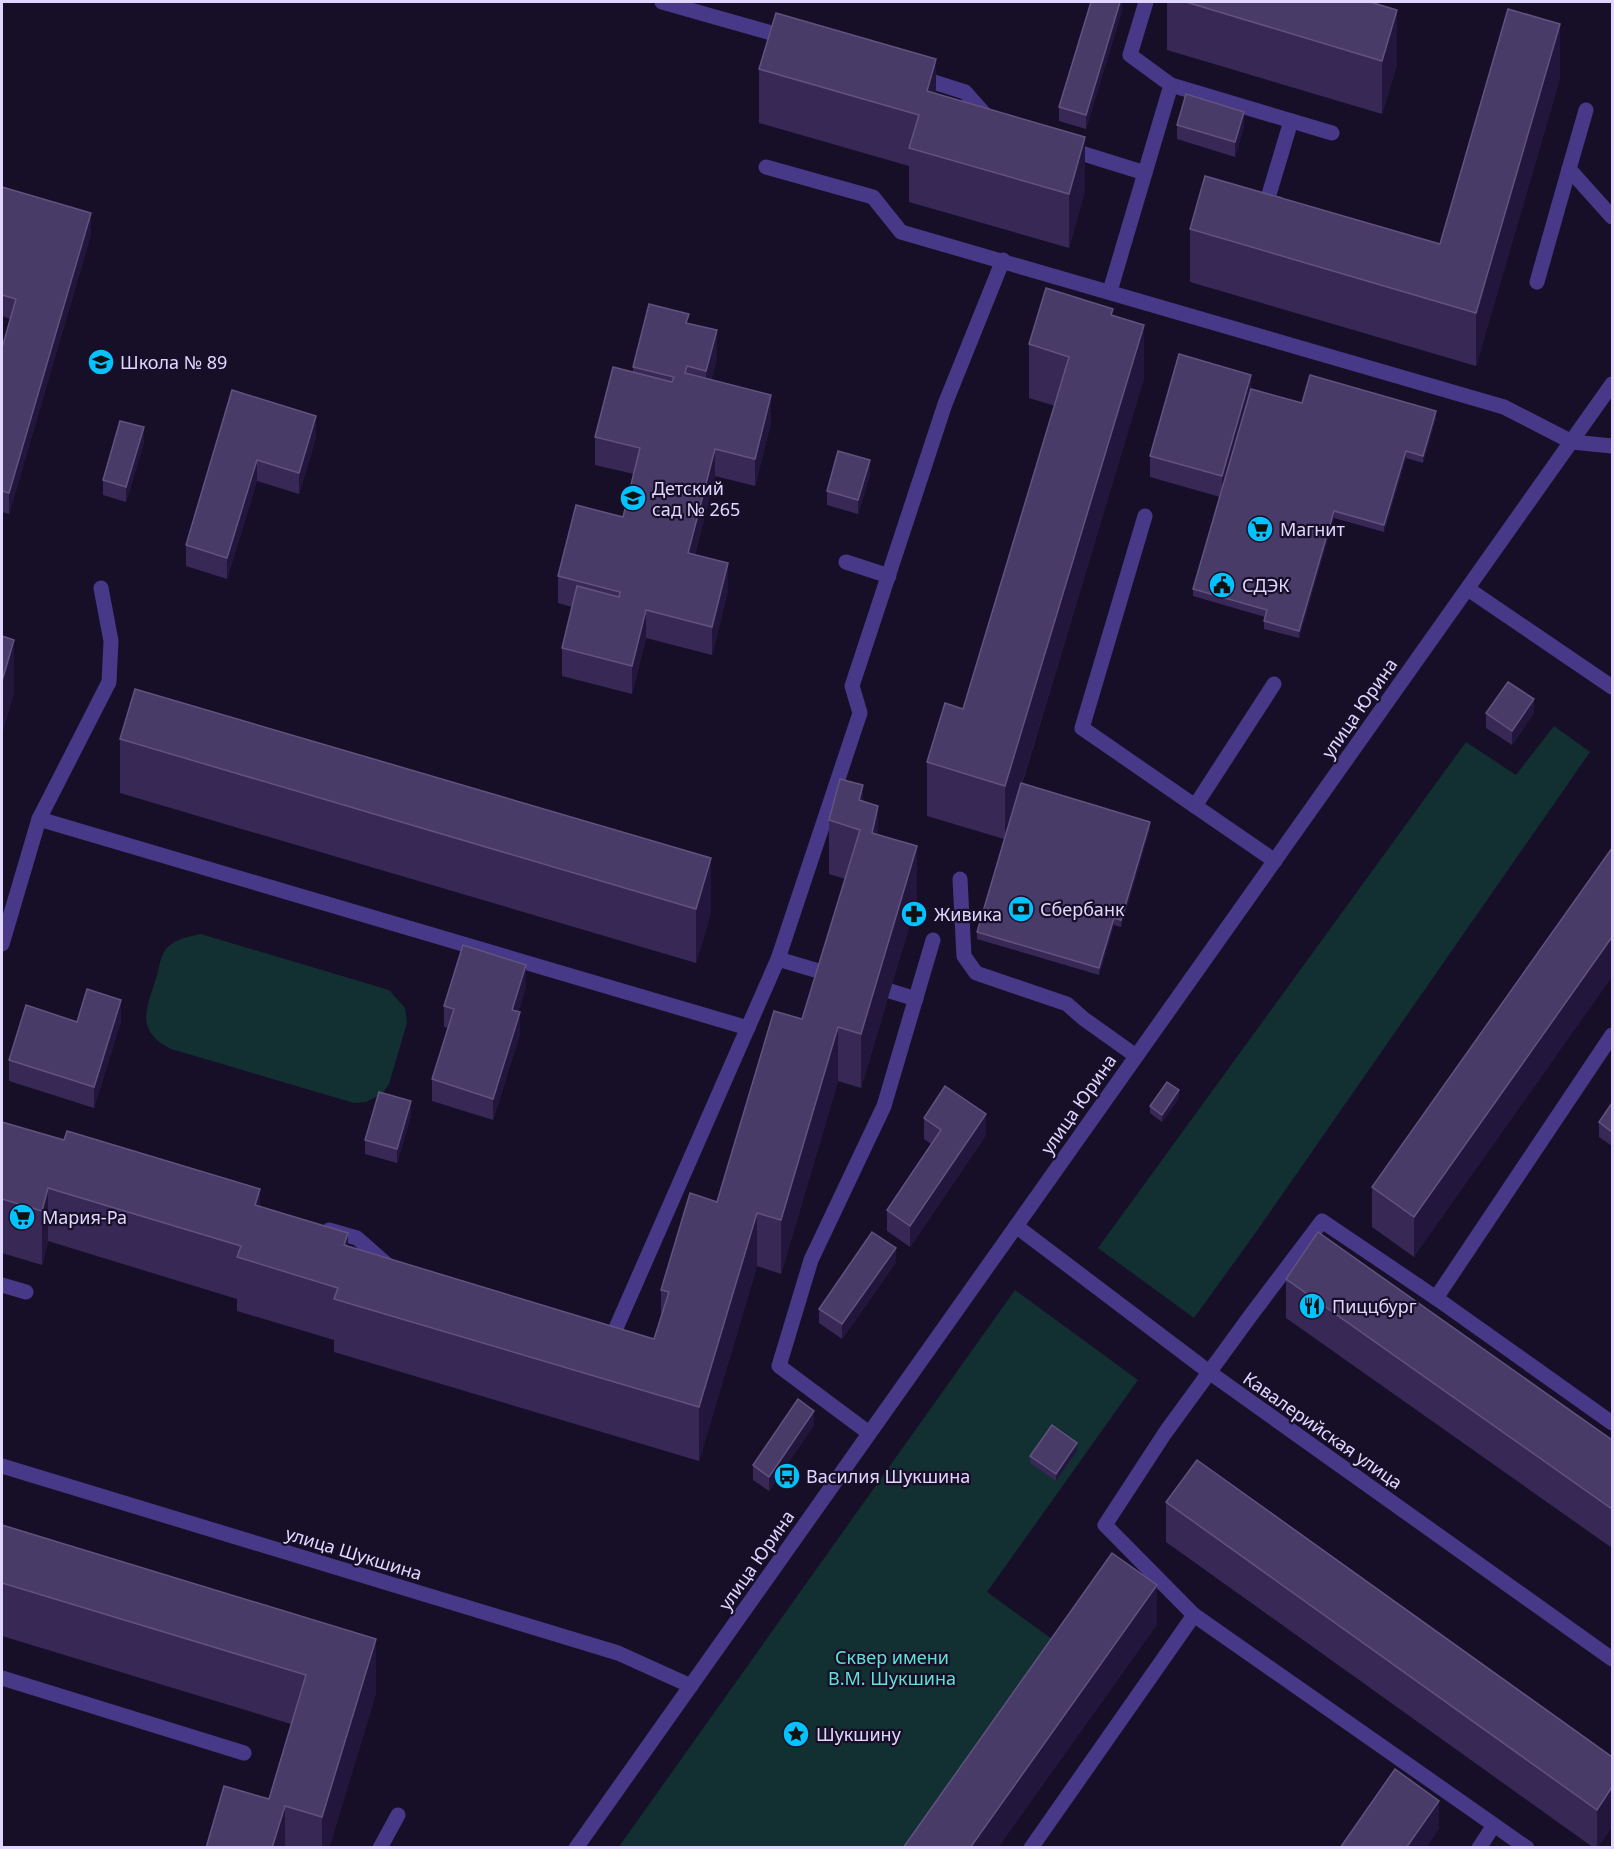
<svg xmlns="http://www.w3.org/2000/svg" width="1614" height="1849" font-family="'Noto Sans',sans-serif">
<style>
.green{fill:#122f32}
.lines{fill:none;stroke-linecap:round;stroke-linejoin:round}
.service{stroke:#473988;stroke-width:15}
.minor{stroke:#473988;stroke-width:15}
.tertiary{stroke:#473988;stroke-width:15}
.wall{fill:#372856}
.shaded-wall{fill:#22163c}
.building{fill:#493b68;stroke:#615380;stroke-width:1.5}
.labels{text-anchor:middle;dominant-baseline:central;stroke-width:4.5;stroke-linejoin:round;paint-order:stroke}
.poi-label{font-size:18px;fill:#e0d6ff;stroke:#170f28;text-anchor:start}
.street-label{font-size:18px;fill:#e0d6ff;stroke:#170f28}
.park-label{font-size:18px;fill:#5ee3d4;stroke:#170f28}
</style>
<rect width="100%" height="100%" fill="#170f28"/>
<g class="green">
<path d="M1554 726 1590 752 1254 1235 1194 1318 1098 1248 1466 742 1516 775Z"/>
<path d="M201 934 389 990 405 1008 407 1023 389 1084 382 1094 366 1102 354 1103 171 1049C135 1030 146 1011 156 978 159 970 160 958 164 952 172 939 188 937 201 934Z"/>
<path d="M1015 1290 1138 1380 987 1592 1056 1642 910 1847 618 1848Z"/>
</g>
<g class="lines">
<g class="service">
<path d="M662 2 789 38"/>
<path d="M918 77 965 92 990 120"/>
<path d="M1171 85 1332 133"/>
<path d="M1586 110 1569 169 1612 217"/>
<path d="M1068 149 1145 173"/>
<path d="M766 167 873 197 901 232 1504 407 1572 442 1612 446"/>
<path d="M1279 204 1267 201 1291 121"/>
<path d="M1537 282 1569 169"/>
<path d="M1110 291 1171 85 1130 55 1146 2"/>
<path d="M1145 516 1082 728 1195 806"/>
<path d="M846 562 889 576"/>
<path d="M1468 589 1612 687"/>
<path d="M1274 684 1195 806 1275 861"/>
<path d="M39 819 748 1028"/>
<path d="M960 879 964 956 976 973 1067 1004 1084 1019 1136 1056"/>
<path d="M2 944 39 819 109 682 111 641 101 588"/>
<path d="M778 959 832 975"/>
<path d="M890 991 916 999"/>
<path d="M329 1230 357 1238 391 1268"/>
<path d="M2 1285 26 1292"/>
<path d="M1436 1298 1612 1423"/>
<path d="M609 1344 778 959 860 713 852 686 945 404 1003 260"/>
<path d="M869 1433 779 1366 811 1260 884 1106 933 940"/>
<path d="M1194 1615 1527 1848"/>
<path d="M2 1678 244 1753"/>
<path d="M380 1848 398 1815"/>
<path d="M1031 1848 1194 1615 1105 1525 1165 1433 1251 1315 1322 1221 1436 1298 1612 1035"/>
<path d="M1479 1848 1494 1825"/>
</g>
<g class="minor">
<path d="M1016 1226 1209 1372 1612 1659"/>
<path d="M2 1466 618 1653 691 1686"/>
</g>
<path class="tertiary" d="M576 1848 1612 384"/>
</g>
<g class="wall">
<path d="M1122 2V10L1086 129 1059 121V107Z"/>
<path d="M1167 2H1370L1397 64 1382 114 1167 50Z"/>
<path d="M759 69 936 94 1085 190 1069 248 909 202V166L759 123Z"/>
<path d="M1560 78 1476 366 1190 282V229L1440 244Z"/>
<path d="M1177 125 1244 126 1235 157 1177 139Z"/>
<path d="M2 187 91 234 9 514 2 512V348L10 319 2 316Z"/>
<path d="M1113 315 1144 378 1022 784 1150 829 1121 927 1114 925 1099 975 977 939V932L1004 839 927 816V762L963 709 1055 406 1029 398V344Z"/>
<path d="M689 323 717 358 711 380 771 422 755 486 715 476 695 554 728 590 712 655 646 638 632 694 562 676V648L572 607 558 603V576L623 517 634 474 595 465V437L633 372V367Z"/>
<path d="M1251 389 1302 403 1436 418 1423 463 1406 458 1384 532 1334 518 1299 638 1264 629V621L1265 617 1193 596V589L1220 497 1150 477V456Z"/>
<path d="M232 390 316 437 299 494 257 481 227 579 186 566V545Z"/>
<path d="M144 442 126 502 103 495V480Z"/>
<path d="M870 474 858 514 827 505V491Z"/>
<path d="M1486 713H1534L1512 745 1486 728Z"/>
<path d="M120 739 711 912 696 963 120 793Z"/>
<path d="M863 802 878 834 917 900 861 1088 838 1081 781 1274 757 1266 699 1461 334 1352V1340L237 1311V1299L48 1241 42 1265 2 1253V1122L260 1206 348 1246 654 1339 661 1318V1290L717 1202 802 1019 845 879 829 874V820Z"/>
<path d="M1612 848 1414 1257 1372 1227V1187Z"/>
<path d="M526 987 518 1012 520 1034 493 1120 432 1101V1079L448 1028 444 1027V1006Z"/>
<path d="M121 1021 94 1108 9 1081V1060Z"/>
<path d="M1179 1098 1162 1122 1150 1113V1106Z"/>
<path d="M1612 1103V1146L1599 1137V1122Z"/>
<path d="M411 1115 397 1163 365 1154V1140Z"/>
<path d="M924 1118 986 1135 910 1247 887 1231V1210L931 1144 924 1139Z"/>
<path d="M896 1262 842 1339 819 1323V1309Z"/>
<path d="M1286 1279 1612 1440V1548L1286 1318Z"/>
<path d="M814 1425 769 1491 753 1480V1465Z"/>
<path d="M1077 1451 1056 1481 1030 1463V1456Z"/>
<path d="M1166 1502 1612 1757 1598 1848H1594L1166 1542Z"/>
<path d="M2 1525 376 1693 329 1848H206L269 1799 291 1724 2 1636Z"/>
</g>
<g class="shaded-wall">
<path d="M1120 2H1122V10L1086 129V115Z"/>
<path d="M1397 10V64L1382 114V61Z"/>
<path d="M1560 24V78L1476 366V313Z"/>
<path d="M936 59V113L927 91Z"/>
<path d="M1244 112V126L1235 157V142Z"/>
<path d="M1085 137V190L1069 248V194Z"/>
<path d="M91 213V234L9 514V493Z"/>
<path d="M1144 325V378L1005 839V786Z"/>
<path d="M717 330V358L706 399V371Z"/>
<path d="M1251 375V396L1222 498V476Z"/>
<path d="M771 395V422L755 486V459Z"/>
<path d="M1436 411V418L1423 463V456Z"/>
<path d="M316 416V437L299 494V473Z"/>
<path d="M144 427V442L126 502V487Z"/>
<path d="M715 449V476L688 580V553Z"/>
<path d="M1406 451V458L1384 532V525Z"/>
<path d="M257 460V481L227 579V558Z"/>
<path d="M870 460V474L858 514V500Z"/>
<path d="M1334 511V518L1299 638V631Z"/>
<path d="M728 563V590L712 655V627Z"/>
<path d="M646 610V638L632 694V666Z"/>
<path d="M14 640V694L2 735V681Z"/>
<path d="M1534 699V713L1512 745V731Z"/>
<path d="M863 785V839L859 800Z"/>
<path d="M878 806V860L872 833Z"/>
<path d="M1150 822V829L1121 927V920Z"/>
<path d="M917 846V900L861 1088V1034Z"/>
<path d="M711 858V912L696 963V909Z"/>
<path d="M1114 918V925L1099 975V968Z"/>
<path d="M1612 937V977L1414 1257V1217Z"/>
<path d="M526 965V987L512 1031V1010Z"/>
<path d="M121 1000V1021L94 1108V1087Z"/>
<path d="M520 1012V1034L493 1120V1099Z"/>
<path d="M838 1027V1081L781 1274V1220Z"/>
<path d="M1179 1090V1098L1162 1122V1115Z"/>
<path d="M411 1101V1115L397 1163V1149Z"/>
<path d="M986 1114V1135L910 1247V1226Z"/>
<path d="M48 1188V1241L42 1265V1211Z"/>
<path d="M260 1189V1242L255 1205Z"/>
<path d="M757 1213V1266L699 1461V1407Z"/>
<path d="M348 1233V1287L344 1245Z"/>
<path d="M896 1248V1262L842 1339V1324Z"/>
<path d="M814 1411V1425L769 1491V1477Z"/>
<path d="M1077 1443V1451L1056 1481V1474Z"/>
<path d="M1157 1585V1625L998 1848H970Z"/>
<path d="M376 1639V1693L329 1848H322V1817Z"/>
<path d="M1612 1787V1827L1598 1848H1597V1810Z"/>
<path d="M1439 1801V1829L1426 1848H1406Z"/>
<path d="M285 1806V1848H272Z"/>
</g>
<g class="building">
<path d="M1091 2H1120L1086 115 1059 107Z"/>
<path d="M1186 2H1370L1397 10 1382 61Z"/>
<path d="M1508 9 1560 24 1476 313 1190 229 1205 176 1440 244Z"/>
<path d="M776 13 936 59 927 91 1085 137 1069 194 909 148 919 115 759 69Z"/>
<path d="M1186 94 1244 112 1235 142 1177 125Z"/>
<path d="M2 187 91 213 9 493 2 491V348L16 299 2 295Z"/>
<path d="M1046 288 1113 309 1111 315 1144 325 1005 786 927 762 945 703 963 709 1069 357 1029 344Z"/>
<path d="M649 304 689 314 686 323 717 330 706 371 687 366 685 373 771 395 755 459 715 449 688 553 728 563 712 627 646 610 632 666 562 648 577 586 619 597 620 592 558 576 576 505 623 517 640 448 595 437 613 367 672 382 674 377 633 367Z"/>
<path d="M1179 354 1251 375 1222 476 1150 456Z"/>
<path d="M1310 375 1436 411 1423 456 1406 451 1384 525 1334 511 1299 631 1264 621 1267 610 1193 589 1251 389 1302 403Z"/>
<path d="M232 390 316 416 299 473 257 460 227 558 186 545Z"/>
<path d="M120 421 144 427 126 487 103 480Z"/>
<path d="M838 451 870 460 858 500 827 491Z"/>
<path d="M2 636 14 640 2 681Z"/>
<path d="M1508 682 1534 699 1512 731 1486 713Z"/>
<path d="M135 689 711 858 696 909 120 739Z"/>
<path d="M840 779 863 785 859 800 878 806 872 833 917 846 861 1034 838 1027 781 1220 757 1213 699 1407 334 1299 338 1288 237 1257 241 1246 48 1188 42 1211 2 1199V1122L64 1140 67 1131 260 1189 255 1205 348 1233 344 1245 654 1339 669 1292 661 1290 690 1193 717 1202 774 1011 802 1019 860 830 829 820Z"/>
<path d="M1021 783 1150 822 1121 920 1114 918 1099 968 977 932Z"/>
<path d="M1612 848V937L1414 1217 1372 1187Z"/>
<path d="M463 945 526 965 512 1010 520 1012 493 1099 432 1079 454 1009 444 1006Z"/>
<path d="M87 989 121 1000 94 1087 9 1060 26 1005 77 1022Z"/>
<path d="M1167 1082 1179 1090 1162 1115 1150 1106Z"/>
<path d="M945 1086 986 1114 910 1226 887 1210 941 1130 924 1118Z"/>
<path d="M379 1092 411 1101 397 1149 365 1140Z"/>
<path d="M1612 1103V1132L1599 1122Z"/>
<path d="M872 1232 896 1248 842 1324 819 1309Z"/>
<path d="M1318 1232 1612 1440V1509L1286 1279Z"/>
<path d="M798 1399 814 1411 769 1477 753 1465Z"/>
<path d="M1052 1425 1077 1443 1056 1474 1030 1456Z"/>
<path d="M1197 1460 1612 1757V1787L1597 1810 1166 1502Z"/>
<path d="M2 1525 376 1639 322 1817 285 1806 272 1848H206L224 1786 269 1799 306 1675 2 1583Z"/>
<path d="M1112 1553 1157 1585 970 1848H903Z"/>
<path d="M1395 1769 1439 1801 1406 1848H1340Z"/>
</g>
<defs>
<symbol id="school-disc" viewBox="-11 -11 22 22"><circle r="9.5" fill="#02c3ff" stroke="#170f28"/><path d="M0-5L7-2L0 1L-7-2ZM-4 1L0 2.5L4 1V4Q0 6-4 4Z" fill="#111"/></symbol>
<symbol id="supermarket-disc" viewBox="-11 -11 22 22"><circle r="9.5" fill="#02c3ff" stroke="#170f28"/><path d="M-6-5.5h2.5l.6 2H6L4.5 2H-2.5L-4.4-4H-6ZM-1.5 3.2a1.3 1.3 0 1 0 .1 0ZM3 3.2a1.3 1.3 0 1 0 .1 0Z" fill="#111"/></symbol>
<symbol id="civic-disc" viewBox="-11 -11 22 22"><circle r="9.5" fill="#02c3ff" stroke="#170f28"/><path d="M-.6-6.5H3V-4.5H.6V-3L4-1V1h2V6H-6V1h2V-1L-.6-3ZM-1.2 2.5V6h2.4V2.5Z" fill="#111"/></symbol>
<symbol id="bank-disc" viewBox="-11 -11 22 22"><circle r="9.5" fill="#02c3ff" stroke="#170f28"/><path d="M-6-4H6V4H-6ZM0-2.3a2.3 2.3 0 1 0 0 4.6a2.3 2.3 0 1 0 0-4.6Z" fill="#111"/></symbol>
<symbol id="pharmacy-disc" viewBox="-11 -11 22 22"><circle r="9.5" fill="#02c3ff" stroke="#170f28"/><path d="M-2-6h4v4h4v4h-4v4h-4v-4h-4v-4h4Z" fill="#111"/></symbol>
<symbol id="restaurant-disc" viewBox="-11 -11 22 22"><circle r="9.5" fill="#02c3ff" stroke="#170f28"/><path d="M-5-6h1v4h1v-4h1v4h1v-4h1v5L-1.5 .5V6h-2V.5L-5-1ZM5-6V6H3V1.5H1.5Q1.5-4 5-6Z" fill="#111"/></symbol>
<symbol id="bus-disc" viewBox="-11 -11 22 22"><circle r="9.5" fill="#02c3ff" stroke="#170f28"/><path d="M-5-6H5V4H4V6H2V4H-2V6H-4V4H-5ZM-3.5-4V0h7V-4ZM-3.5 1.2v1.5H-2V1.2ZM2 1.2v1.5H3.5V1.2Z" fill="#111"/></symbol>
<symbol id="sight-disc" viewBox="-11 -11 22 22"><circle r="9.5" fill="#02c3ff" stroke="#170f28"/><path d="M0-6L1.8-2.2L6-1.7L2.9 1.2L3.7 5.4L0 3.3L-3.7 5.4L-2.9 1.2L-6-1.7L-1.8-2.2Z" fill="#111"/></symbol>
</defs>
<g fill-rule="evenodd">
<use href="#school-disc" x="86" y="347" width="30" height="30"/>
<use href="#school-disc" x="618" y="483" width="30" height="30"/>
<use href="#supermarket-disc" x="1245" y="514" width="30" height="30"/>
<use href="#civic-disc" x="1207" y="570" width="30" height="30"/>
<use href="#bank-disc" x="1006" y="894" width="30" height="30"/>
<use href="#pharmacy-disc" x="899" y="899" width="30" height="30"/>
<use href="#supermarket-disc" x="7" y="1202" width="30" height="30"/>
<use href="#restaurant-disc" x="1297" y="1291" width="30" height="30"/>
<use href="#bus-disc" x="772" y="1461" width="30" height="30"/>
<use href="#sight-disc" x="781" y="1719" width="30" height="30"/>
</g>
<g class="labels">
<g class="poi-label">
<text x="120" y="362">Школа № 89</text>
<text x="652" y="488">Детский<tspan x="652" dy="21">сад № 265</tspan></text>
<text x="1280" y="529">Магнит</text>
<text x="1242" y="585">СДЭК</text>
<text x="1040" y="909">Сбербанк</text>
<text x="934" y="914">Живика</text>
<text x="42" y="1217">Мария-Ра</text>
<text x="1332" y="1306">Пиццбург</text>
<text x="806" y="1476">Василия Шукшина</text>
<text x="816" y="1734">Шукшину</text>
</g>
<g class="street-label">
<text transform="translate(1359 708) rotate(-55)">улица Юрина</text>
<text transform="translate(1078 1104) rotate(-55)">улица Юрина</text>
<text transform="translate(1323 1430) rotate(35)">Кавалерийская улица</text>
<text transform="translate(354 1553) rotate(17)">улица Шукшина</text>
<text transform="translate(756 1560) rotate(-55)">улица Юрина</text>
</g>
<g class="park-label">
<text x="892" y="1657">Сквер имени<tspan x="892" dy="21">В.М. Шукшина</tspan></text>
</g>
</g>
<rect width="1614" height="1849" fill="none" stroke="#e0d6ff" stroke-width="6"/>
</svg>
